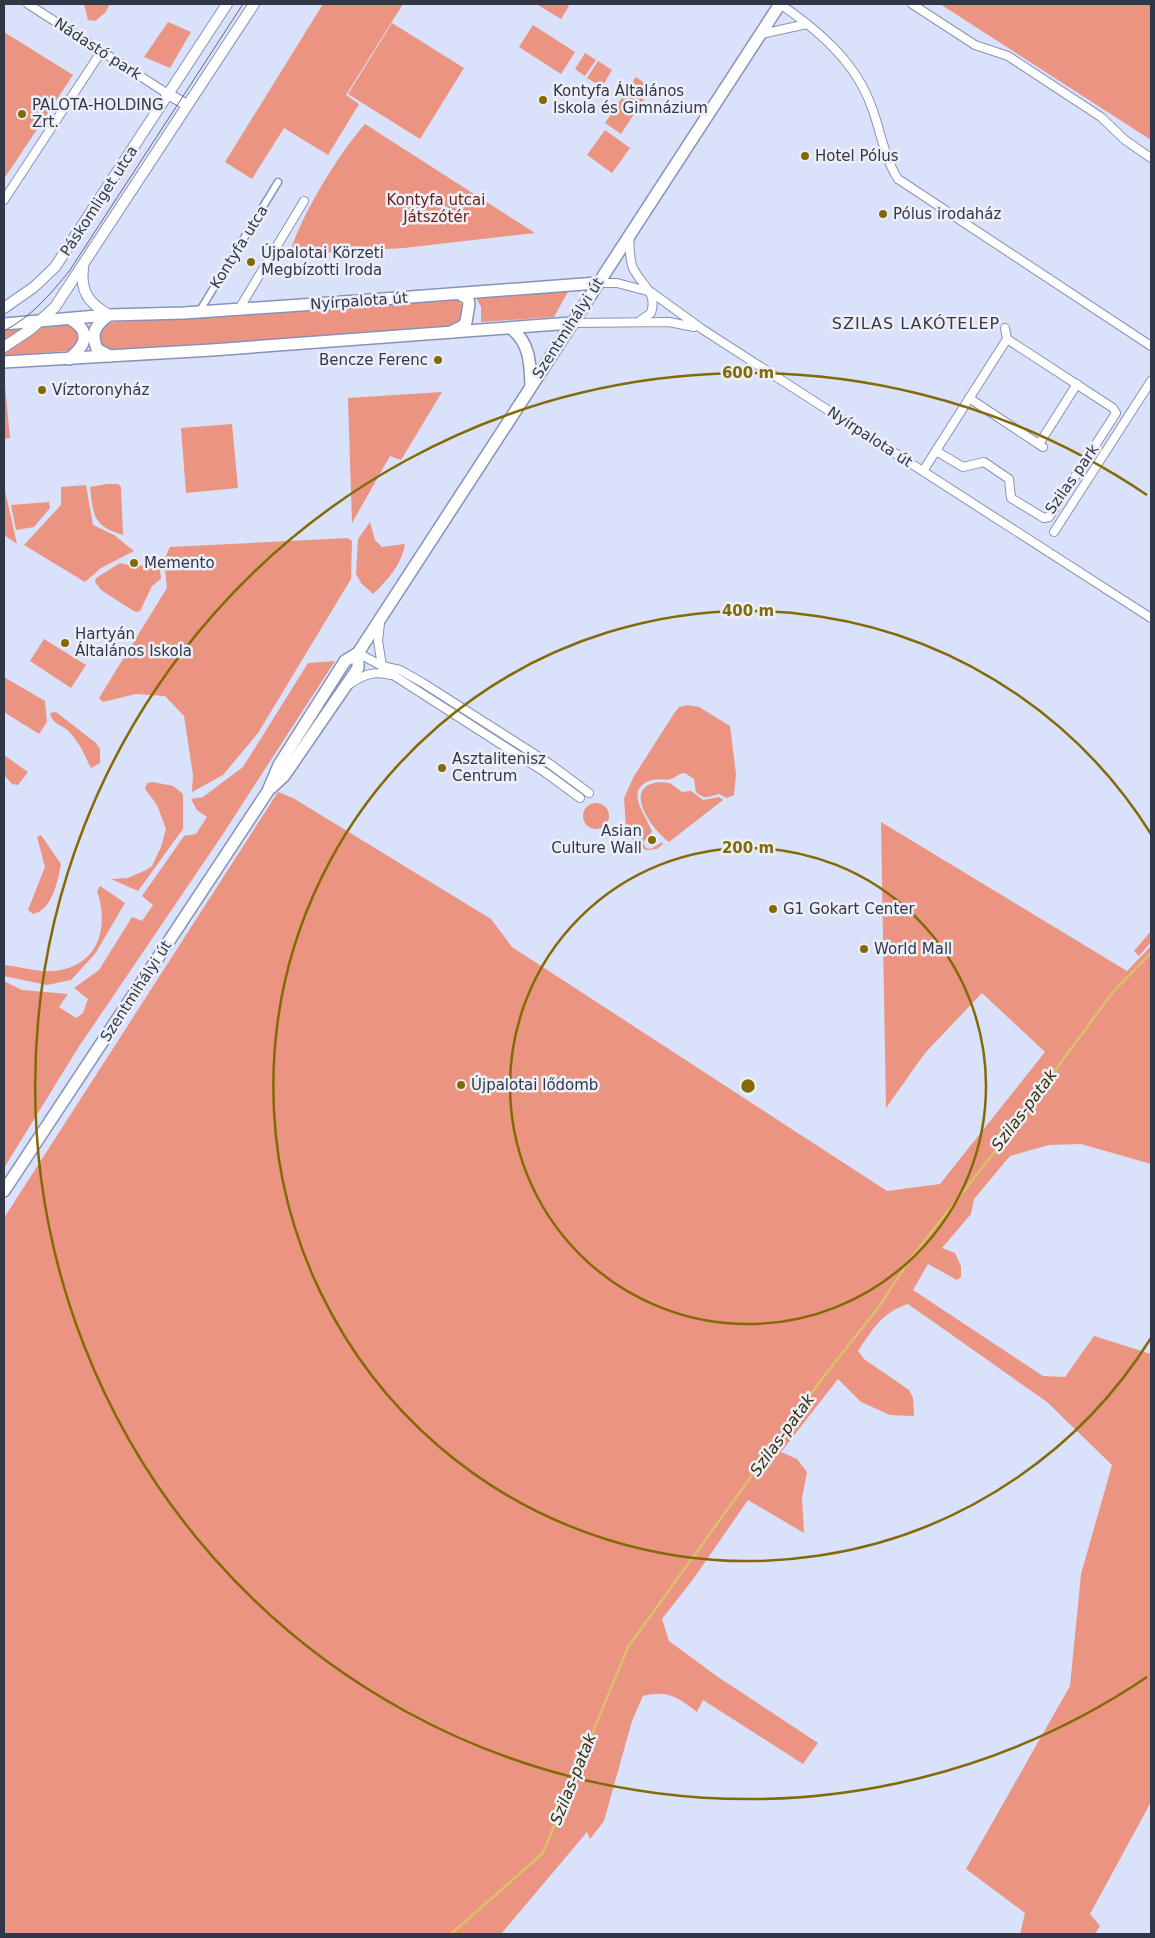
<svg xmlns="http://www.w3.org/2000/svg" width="1155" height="1938" font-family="'DejaVu Sans',sans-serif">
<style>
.green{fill:#ec9482}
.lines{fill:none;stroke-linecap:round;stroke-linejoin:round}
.stream{stroke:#dbc06a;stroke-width:2.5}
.pedestrian-casing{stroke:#8792b8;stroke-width:9}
.minor-casing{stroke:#8792b8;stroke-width:10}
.tertiary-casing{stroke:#8792b8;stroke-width:12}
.secondary-casing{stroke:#8792b8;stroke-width:14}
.pedestrian{stroke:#fff;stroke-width:6}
.minor{stroke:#fff;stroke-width:8}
.tertiary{stroke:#fff;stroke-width:10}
.secondary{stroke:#fff;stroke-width:11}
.tram{stroke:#616679;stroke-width:1}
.ring{fill:none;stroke:#836a05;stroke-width:2.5}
.poi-dot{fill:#836a05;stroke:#eceff7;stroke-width:2}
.labels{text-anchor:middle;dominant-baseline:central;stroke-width:5;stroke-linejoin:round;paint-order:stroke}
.street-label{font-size:15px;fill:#323747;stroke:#eceff7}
.poi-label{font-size:15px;fill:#323747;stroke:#eceff7;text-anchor:start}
.park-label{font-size:15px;fill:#6c1e11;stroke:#eceff7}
.neighbourhood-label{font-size:16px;letter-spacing:1px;fill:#323747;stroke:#eceff7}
.water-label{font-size:16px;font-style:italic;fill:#382d06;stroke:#eceff7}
.centre{fill:#836a05;stroke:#eceff7;stroke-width:2.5}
.ring-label{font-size:15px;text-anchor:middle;font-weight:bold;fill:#836a05;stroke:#eceff7;stroke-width:5;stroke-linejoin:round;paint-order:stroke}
</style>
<rect width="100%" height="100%" fill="#dae1fa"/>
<g class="green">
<path d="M84 4H110L105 13 95 21 88 20Z"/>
<path d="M323 4H403L346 95 359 104 328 155 284 128 252 179 225 162Z"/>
<path d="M539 4H565L569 6 561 19 538 5Z"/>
<path d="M940 4H1151V140Z"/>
<path d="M168 22 191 32 170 68 144 57Z"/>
<path d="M392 23 464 68 420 139 348 94Z"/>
<path d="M533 25 575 52 561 74 519 47Z"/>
<path d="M4 32 73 75 4 179Z"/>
<path d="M585 53 596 60 585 76 575 69Z"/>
<path d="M598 61 612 70 602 87 587 78Z"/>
<path d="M636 77 651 88 621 134 605 123Z"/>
<path d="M365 124 535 233 404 248 289 255C301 215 337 156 365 124Z"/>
<path d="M605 130 630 148 612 173 587 155Z"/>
<path d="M570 288 554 317 481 322V307L475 295Z"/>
<path d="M456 299C466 306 464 313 462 323L457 327 111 352 101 348 98 328 103 323Z"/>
<path d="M73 322 79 327 78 350 4 356V351L29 336 42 324Z"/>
<path d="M29 325 4 343V326Z"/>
<path d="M4 376 10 438 4 439Z"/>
<path d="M442 392 401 460 390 456 352 523 348 398Z"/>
<path d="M232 424 238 488 186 493 181 428Z"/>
<path d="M107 484H118L121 487 123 535C93 526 93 515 90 487Z"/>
<path d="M86 485 93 525 114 535 134 551 101 568 85 582 24 545 61 505V487Z"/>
<path d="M4 491H5L17 544 4 535Z"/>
<path d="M49 502 50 508 34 527 16 530 11 505Z"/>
<path d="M370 522 375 540 382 547 405 544C402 564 388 580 373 594L361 583 356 574 358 539Z"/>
<path d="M348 538 352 541 351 579 258 733 223 775 192 792 193 775 184 716 165 696 136 694 103 702 99 698 167 588 164 560 170 547Z"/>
<path d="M120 563 133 566 154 565 160 570 161 579 152 586 140 611 136 612 132 610 101 590 95 582 96 578Z"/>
<path d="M44 639 86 665 71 688 30 661Z"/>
<path d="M335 661 221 837 78 1048 4 1168V981L22 990 68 994 59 1007 76 1018 83 1013 88 999 74 988 99 970 132 917 142 921 153 905 142 896 184 836 196 834 207 817 197 810 191 799 203 797 243 767 308 663Z"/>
<path d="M4 677 45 701 47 722 39 734 4 712Z"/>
<path d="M687 705 699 707 730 726 736 774 734 795 727 798 719 794C710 796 705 801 696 792L694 779 685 773C679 773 677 777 671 779 665 781 658 778 652 780 622 789 647 816 652 832L643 842 646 848 651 849 662 842 663 844 657 849 647 850 638 846 631 838 626 828 624 798 634 776 675 712 679 707Z"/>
<path d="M56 712 96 743 100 749V763L91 768C84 754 78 739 66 729 59 724 52 723 50 713Z"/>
<path d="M4 755 28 772 18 785 12 784 4 775Z"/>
<path d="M153 782 173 786 183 794V829L138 891 111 879 128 878 146 870 152 866 161 847 166 829 157 805 145 789 147 783Z"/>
<path d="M660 782 670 783 682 792 691 791 703 800 719 797 723 800 669 842C652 829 620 786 660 782Z"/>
<path d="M278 792 293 798 491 919 512 947 887 1191 940 1184 1045 1052 982 993 925 1053 886 1108 881 822 1127 971 1151 946V1164L1081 1144 1049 1145 1010 1156 974 1199 971 1214 942 1248 955 1253 961 1266V1277L957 1280 928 1264 913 1290 1043 1376 1065 1377 1094 1336 1151 1354V1802L1090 1914 1100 1926 1095 1934H1020L1025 1913 966 1869 1070 1686 1081 1574 1112 1465 1047 1402 908 1304C881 1313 873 1329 858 1351L864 1359 909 1390 913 1398 914 1416 890 1415 861 1402 838 1379 781 1452 797 1459 807 1472 802 1498 804 1533 748 1500 694 1578 662 1619 669 1641 718 1677 818 1743 803 1764 703 1700 697 1712C677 1697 668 1690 643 1696L632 1721 604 1821 590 1839 587 1832 501 1934H4V1218Z"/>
<circle cx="596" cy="816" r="13"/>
<path d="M41 835 61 864C58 881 52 910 33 914L28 910 45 867 37 837Z"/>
<path d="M100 886 125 903 95 954 71 980 47 985 4 976V965C17 966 29 970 42 971 92 974 112 935 97 891Z"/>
<path d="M1151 931V942L1139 956 1134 951Z"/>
</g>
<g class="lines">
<path class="stream" d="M451 1934 543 1853 628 1647 821 1380 878 1308 911 1258 1000 1145 1113 992 1151 953"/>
<defs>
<path id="pedestrian" d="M199 312 278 182"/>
<g id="minor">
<path d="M28 4 168 94"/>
<path d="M780 4C819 31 856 62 872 108 881 132 884 157 898 179L1151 346"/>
<path d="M912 4 975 45 1008 56 1101 117 1125 140 1151 158"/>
<path d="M761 34 807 24"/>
<path d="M4 200 101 52"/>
<path d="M629 236C630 247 629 258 633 268 641 285 658 292 651 313L641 320"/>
<path d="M597 283H617L651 292 702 329 1151 618"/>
<path d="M239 309 304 201"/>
<path d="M572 323 669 322 694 327"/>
<path d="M969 398 1043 447"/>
<path d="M1039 444 1077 384"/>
<path d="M936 451 963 467 984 462 1009 479 1011 498 1044 518 1049 517 1116 413 1113 408 1007 339"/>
<path d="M923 471 1007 339 1005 328"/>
<path d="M1054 532 1151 381"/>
<path d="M380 623 378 641 382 666"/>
<path d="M358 653 382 666 400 670 423 683 550 764 589 793"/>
<path d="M384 667 393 675 546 773 580 798"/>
<path d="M350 684C364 674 374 671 391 675"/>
</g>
<g id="tertiary">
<path d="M168 94 187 105"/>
<path d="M83 268C80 292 89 303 109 315"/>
<path d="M4 308 34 287 55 267 227 4"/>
<path d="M4 347 31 329 55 307 254 4"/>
</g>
<g id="secondary">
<path d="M109 315C96 325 90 332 97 349L110 356"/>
<path d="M4 324 109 315 184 313 330 303 597 283"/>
<path d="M512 329C530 344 530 363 531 385"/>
<path d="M451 332 463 326 466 322 469 304 468 299 460 294"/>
<path d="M69 359C85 346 93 332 70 319"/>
<path d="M4 362 212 350 572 323"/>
<path d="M271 788 284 776 358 668V653"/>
<path d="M4 1191 268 791 279 765 345 661 358 653 780 4"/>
</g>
</defs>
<use href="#pedestrian" class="pedestrian-casing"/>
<use href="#minor" class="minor-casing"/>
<use href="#tertiary" class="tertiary-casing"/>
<use href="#secondary" class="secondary-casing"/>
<use href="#pedestrian" class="pedestrian"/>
<use href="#minor" class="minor"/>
<use href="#tertiary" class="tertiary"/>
<use href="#secondary" class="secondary"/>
<path class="tram" d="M4 331C32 316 50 295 70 270L243 4"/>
</g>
<g class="ring">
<circle cx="748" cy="1086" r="238"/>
<path d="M1151 1338A475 475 0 1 1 1151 834"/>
<path d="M1147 1677A713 713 0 1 1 1147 495"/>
</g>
<g class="poi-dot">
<circle cx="543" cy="100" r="5"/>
<circle cx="22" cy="114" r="5"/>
<circle cx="805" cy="156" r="5"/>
<circle cx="883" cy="214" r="5"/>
<circle cx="251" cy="262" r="5"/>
<circle cx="438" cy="360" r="5"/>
<circle cx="42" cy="390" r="5"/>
<circle cx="134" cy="563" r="5"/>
<circle cx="65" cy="643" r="5"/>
<circle cx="442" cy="768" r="5"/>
<circle cx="652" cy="840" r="5"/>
<circle cx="773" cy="909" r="5"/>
<circle cx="864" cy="949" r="5"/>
<circle cx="461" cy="1085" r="5"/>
</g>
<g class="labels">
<g class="street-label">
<text transform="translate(98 49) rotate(33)">Nádastó park</text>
<text transform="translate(99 201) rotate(-57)">Páskomliget utca</text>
<text transform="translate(239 247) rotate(-58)">Kontyfa utca</text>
<text transform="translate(359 301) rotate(-4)">Nyírpalota út</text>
<text transform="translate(568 328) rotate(-57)">Szentmihályi út</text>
<text transform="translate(870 437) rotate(33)">Nyírpalota út</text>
<text transform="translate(1072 479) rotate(-55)">Szilas park</text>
<text transform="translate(136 991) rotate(-57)">Szentmihályi út</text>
</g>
<g class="poi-label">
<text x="553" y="91">Kontyfa Általános<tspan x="553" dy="17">Iskola és Gimnázium</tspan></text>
<text x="32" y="105">PALOTA-HOLDING<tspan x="32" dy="17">Zrt.</tspan></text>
<text x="815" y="156">Hotel Pólus</text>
<text x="893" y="214">Pólus irodaház</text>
<text x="261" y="253">Újpalotai Körzeti<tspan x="261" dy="17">Megbízotti Iroda</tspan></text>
<text x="428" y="360" text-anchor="end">Bencze Ferenc</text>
<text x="52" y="390">Víztoronyház</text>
<text x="144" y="563">Memento</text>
<text x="75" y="634">Hartyán<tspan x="75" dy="17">Általános Iskola</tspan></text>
<text x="452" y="759">Asztalitenisz<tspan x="452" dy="17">Centrum</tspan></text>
<text x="642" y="831" text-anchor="end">Asian<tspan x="642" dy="17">Culture Wall</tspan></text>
<text x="783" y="909">G1 Gokart Center</text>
<text x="874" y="949">World Mall</text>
<text x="471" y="1085">Újpalotai lődomb</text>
</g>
<g class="park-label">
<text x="436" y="200">Kontyfa utcai<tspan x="436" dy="17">Játszótér</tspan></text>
</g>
<g class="neighbourhood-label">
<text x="916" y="323">SZILAS LAKÓTELEP</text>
</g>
<g class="water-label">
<text transform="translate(1024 1110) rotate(-53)">Szilas-patak</text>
<text transform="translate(782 1435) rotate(-54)">Szilas-patak</text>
<text transform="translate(573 1779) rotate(-68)">Szilas-patak</text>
</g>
</g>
<circle cx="748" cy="1086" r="8" class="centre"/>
<g class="ring-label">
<text x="748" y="378">600 m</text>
<text x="748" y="616">400 m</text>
<text x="748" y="853">200 m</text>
</g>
<rect width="1155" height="1938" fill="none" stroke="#323747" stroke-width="10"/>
</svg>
